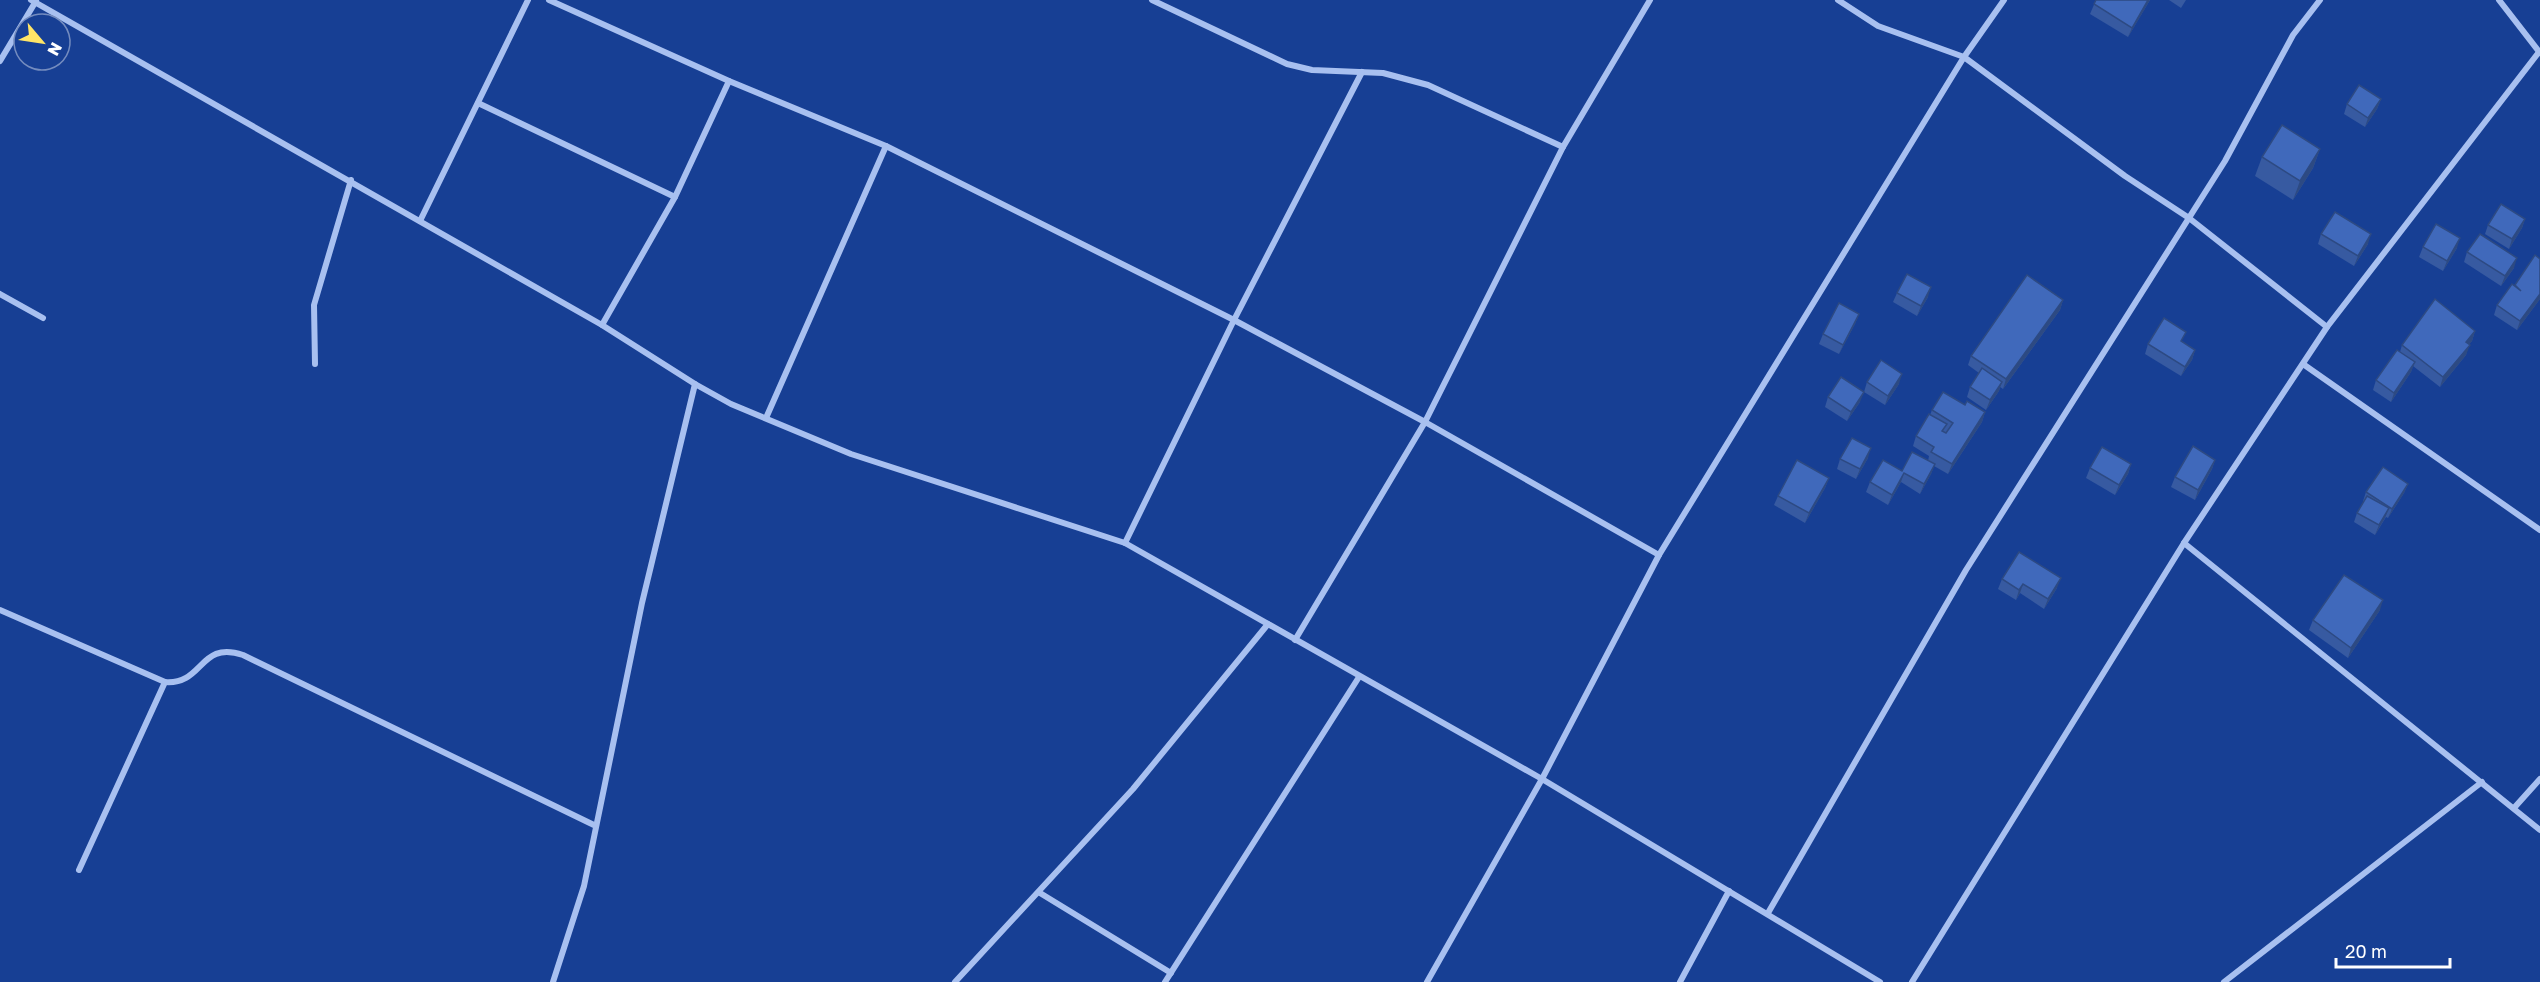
<svg xmlns="http://www.w3.org/2000/svg" width="2540" height="982" font-family="'Golos Text',sans-serif">
<style>
.lines{fill:none;stroke-linecap:round;stroke-linejoin:round}
.street{stroke:#a8c0f0;stroke-width:6}
.wall{fill:#375aa1}
.shaded-wall{fill:#2d4a83}
.building{fill:#4069bb;stroke:#2d4a83;stroke-width:1.5}
</style>
<rect width="100%" height="100%" fill="#173f94"/>
<g class="lines">
<g class="street">
<path d="M31 0 602 325 695 384 731 404 851 454 1125 543 1542 779 1880 982"/>
<path d="M549 0 729 81 886 146 1234 320 1425 422 1659 555"/>
<path d="M1152 0 1287 64 1312 70 1383 73 1428 85 1563 147"/>
<path d="M1838 0 1878 26 1964 57 2125 176 2189 218 2327 327"/>
<path d="M2499 0 2540 53"/>
<path d="M0 61 36 1"/>
<path d="M478 103 675 197"/>
<path d="M420 221 528 0"/>
<path d="M0 294 43 318"/>
<path d="M602 325 675 197 729 81"/>
<path d="M315 364 314 305 351 180"/>
<path d="M2303 364 2540 530"/>
<path d="M766 418 886 146"/>
<path d="M1125 543 1234 320 1362 72"/>
<path d="M2184 543 2540 830"/>
<path d="M0 610 165 682C204 685 199 640 243 655L596 826"/>
<path d="M1295 640 1425 422 1563 147 1650 0"/>
<path d="M2514 808 2540 779"/>
<path d="M79 870 165 682"/>
<path d="M1040 893 1171 973"/>
<path d="M1768 913 1966 570 2225 161 2293 35 2320 0"/>
<path d="M553 982 584 886 642 603 695 384"/>
<path d="M955 982 1133 789 1268 624"/>
<path d="M1165 982 1359 677"/>
<path d="M1427 982 1542 779 1659 555 1964 57 2004 0"/>
<path d="M1680 982 1729 891"/>
<path d="M1912 982 2184 543 2327 327 2539 52"/>
<path d="M2224 982 2482 782"/>
</g>
</g>
<g class="wall">
<path d="M2096 0H2150L2128 37 2090 14Z"/>
<path d="M2169 0H2186L2181 8Z"/>
<path d="M2381 99 2377 109 2365 127 2344 114 2347 104Z"/>
<path d="M2320 149 2313 168 2293 200 2255 176 2262 157Z"/>
<path d="M2525 219 2522 228 2509 249 2485 234 2488 225Z"/>
<path d="M2321 234 2368 244 2354 266 2318 244Z"/>
<path d="M2423 247 2457 248 2443 271 2419 257Z"/>
<path d="M2467 252 2514 268 2501 286 2464 262Z"/>
<path d="M2515 285 2540 299 2517 330 2494 315 2497 305Z"/>
<path d="M1897 293 1928 297 1917 316 1893 302Z"/>
<path d="M2063 300 2060 310 2003 389 2000 387 1999 391 1986 410 1967 397 1970 387 1979 373 1968 365 1971 356Z"/>
<path d="M1859 314 1855 324 1839 354 1819 344 1823 334Z"/>
<path d="M2475 331 2472 341 2469 344 2466 355 2440 387 2413 366 2411 372 2391 402 2373 390 2376 380 2400 352 2402 345Z"/>
<path d="M2183 342 2195 350 2192 360 2181 376 2145 354 2148 344Z"/>
<path d="M1867 382 1899 384 1885 405 1864 392Z"/>
<path d="M1828 397 1860 402 1847 421 1825 407Z"/>
<path d="M1965 405 1985 412 1982 422 1948 474 1934 466 1931 474 1920 494 1901 482 1888 505 1866 492 1870 482 1902 471 1928 461 1929 456 1913 446 1916 436 1930 415 1932 410Z"/>
<path d="M1868 458 1856 479 1837 469 1840 459Z"/>
<path d="M2215 460 2212 469 2195 500 2171 487 2175 477Z"/>
<path d="M2131 464 2128 474 2115 495 2086 478 2090 468Z"/>
<path d="M1829 478 1825 488 1805 523 1774 505 1778 496Z"/>
<path d="M2408 484 2404 493 2388 518 2386 517 2375 535 2354 522 2357 513 2364 502 2363 501 2366 492Z"/>
<path d="M2002 579 2057 588 2044 609 2020 593 2016 600 1998 589Z"/>
<path d="M2380 610 2348 658 2309 630 2313 620Z"/>
</g>
<g class="shaded-wall">
<path d="M2148 0H2150L2128 37 2132 28Z"/>
<path d="M2381 99 2377 109 2365 127 2368 118Z"/>
<path d="M2320 149 2313 168 2293 200 2300 181Z"/>
<path d="M2525 219 2522 228 2509 249 2512 239Z"/>
<path d="M2371 234 2368 244 2354 266 2358 256Z"/>
<path d="M2460 238 2457 248 2443 271 2447 261Z"/>
<path d="M2517 258 2514 268 2501 286 2505 276Z"/>
<path d="M1931 287 1928 297 1917 316 1921 306Z"/>
<path d="M2540 294V299L2517 330 2520 321Z"/>
<path d="M2063 300 2060 310 2003 389 2006 379Z"/>
<path d="M1859 314 1855 324 1839 354 1843 345Z"/>
<path d="M2475 331 2472 341 2463 352 2466 342Z"/>
<path d="M2470 345 2466 355 2440 387 2443 377Z"/>
<path d="M2195 350 2192 360 2181 376 2185 367Z"/>
<path d="M2415 362 2411 372 2391 402 2394 393Z"/>
<path d="M1902 374 1899 384 1885 405 1888 396Z"/>
<path d="M2002 382 1999 391 1986 410 1990 400Z"/>
<path d="M1864 392 1860 402 1847 421 1851 412Z"/>
<path d="M1985 412 1982 422 1948 474 1952 464Z"/>
<path d="M1871 448 1868 458 1856 479 1860 469Z"/>
<path d="M2215 460 2212 469 2195 500 2198 490Z"/>
<path d="M1935 464 1931 474 1920 494 1924 484Z"/>
<path d="M2131 464 2128 474 2115 495 2119 485Z"/>
<path d="M1904 473 1901 482 1888 505 1892 495Z"/>
<path d="M1829 478 1825 488 1805 523 1809 513Z"/>
<path d="M2408 484 2404 493 2388 518 2392 509Z"/>
<path d="M2389 508 2385 518 2375 535 2379 525Z"/>
<path d="M2061 578 2057 588 2044 609 2048 599Z"/>
<path d="M2023 584 2020 593 2016 600 2019 590Z"/>
<path d="M2383 600 2380 610 2348 658 2351 648Z"/>
</g>
<g class="building">
<path d="M2096 0H2148L2132 28 2094 4Z"/>
<path d="M2359 85 2381 99 2368 118 2347 104Z"/>
<path d="M2282 125 2320 149 2300 181 2262 157Z"/>
<path d="M2501 204 2525 219 2512 239 2488 225Z"/>
<path d="M2335 212 2371 234 2358 256 2321 234Z"/>
<path d="M2436 224 2460 238 2447 261 2423 247Z"/>
<path d="M2480 234 2517 258 2505 276 2467 252Z"/>
<path d="M2535 255 2540 259V294L2520 321 2497 305 2512 284 2521 291 2515 285Z"/>
<path d="M1907 274 1931 287 1921 306 1897 293Z"/>
<path d="M2027 275 2063 300 2006 379 1971 356Z"/>
<path d="M2435 299 2475 331 2466 342 2470 345 2443 377 2402 345Z"/>
<path d="M1839 303 1859 314 1843 345 1823 334Z"/>
<path d="M2164 318 2186 332 2181 341 2195 350 2185 367 2148 344Z"/>
<path d="M2397 350 2415 362 2394 393 2376 380Z"/>
<path d="M1881 360 1902 374 1888 396 1867 382Z"/>
<path d="M1982 368 2002 382 1990 400 1970 387Z"/>
<path d="M1841 377 1864 392 1851 412 1828 397Z"/>
<path d="M1943 392 1965 405 1967 401 1985 412 1952 464 1931 452 1934 447 1916 436 1929 414 1947 424 1942 431 1946 433 1953 423 1932 410Z"/>
<path d="M1852 438 1871 448 1860 469 1840 459Z"/>
<path d="M2193 446 2215 460 2198 490 2175 477Z"/>
<path d="M2102 447 2131 464 2119 485 2090 468Z"/>
<path d="M1912 452 1935 464 1924 484 1904 473 1892 495 1870 482 1883 460 1902 471Z"/>
<path d="M1797 460 1829 478 1809 513 1778 496Z"/>
<path d="M2383 467 2408 484 2392 509 2366 492Z"/>
<path d="M2367 496 2389 508 2379 525 2357 513Z"/>
<path d="M2019 552 2061 578 2048 599 2023 584 2019 590 2002 579Z"/>
<path d="M2344 575 2383 600 2351 648 2313 620Z"/>
</g>
<g transform="translate(42 42) rotate(119)"><circle r="28" fill="#173f94" stroke="#748cbf" stroke-width="1.5"/>
<path d="M0-4.5L10 22L0 15L-10 22Z" fill="#ffe567"/>
<text y="-9" font-size="16" font-weight="bold" text-anchor="middle" fill="#ffffff">N</text>
</g>
<path d="M2336 958v9h114v-9" fill="none" stroke="#ffffff" stroke-width="3"/>
<text x="2345" y="958" font-size="18" fill="#ffffff" stroke="#173f94" stroke-width="4.5" paint-order="stroke">20 m</text>
</svg>
